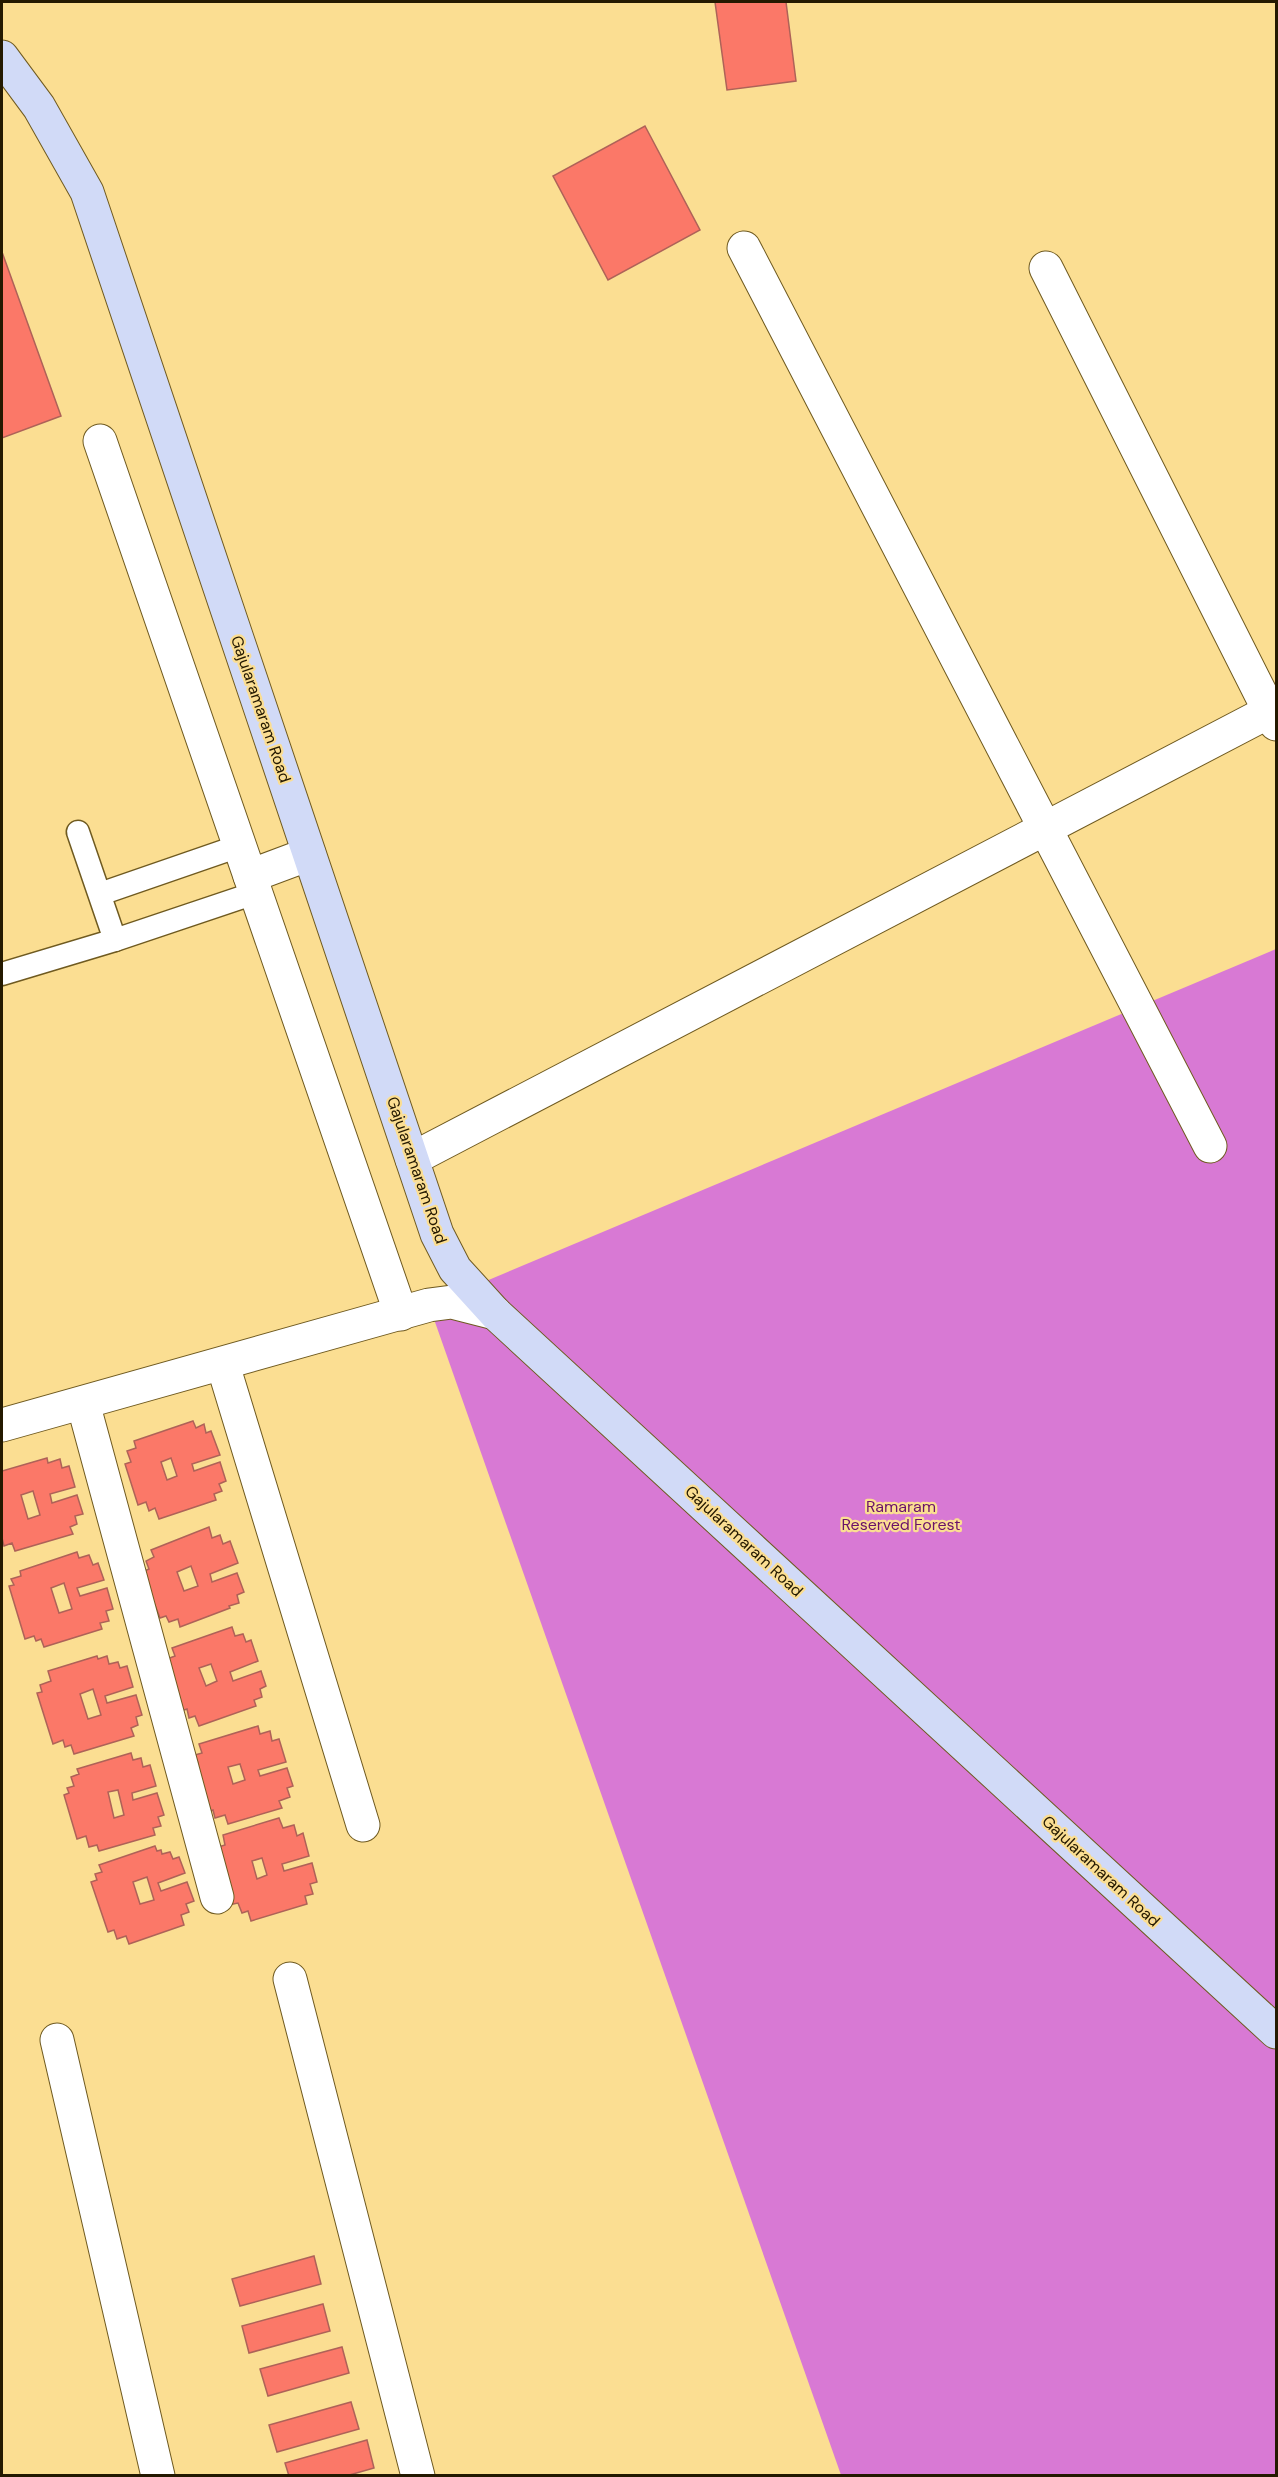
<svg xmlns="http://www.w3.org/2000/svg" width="1278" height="2477" font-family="'DM Sans',sans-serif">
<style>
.forest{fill:#d879d4}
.building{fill:#fb7868;stroke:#ae6258;stroke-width:1.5;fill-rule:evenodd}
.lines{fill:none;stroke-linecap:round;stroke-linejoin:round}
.lane-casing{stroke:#6f5a20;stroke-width:25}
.street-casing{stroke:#6f5a20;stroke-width:35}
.secondary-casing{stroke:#6f5a20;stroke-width:35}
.lane{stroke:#fff;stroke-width:22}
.street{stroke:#fff;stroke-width:33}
.secondary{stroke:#d1daf7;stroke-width:33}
.labels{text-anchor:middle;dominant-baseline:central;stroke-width:4.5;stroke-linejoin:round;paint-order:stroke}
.street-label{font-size:16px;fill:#241900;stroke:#fbde92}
.park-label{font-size:16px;fill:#6a1269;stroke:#fbde92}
</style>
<rect width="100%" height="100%" fill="#fbde92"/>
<path class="forest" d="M1276 949V2475H841L429 1305Z"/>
<g class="building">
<path d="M715 2H786L796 81 727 90Z"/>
<path d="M645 126 700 230 608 280 553 176Z"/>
<path d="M2 252 61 416 2 438Z"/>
<path d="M193 1421 196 1428 204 1424 206 1433 211 1431 220 1455 192 1464 194 1471 220 1462 226 1481 219 1484 222 1491 214 1494 216 1500 159 1519 155 1508 149 1511 146 1502 138 1505 125 1464 131 1462 127 1451 136 1448 134 1441ZM171 1458 177 1476 167 1480 161 1462Z"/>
<path d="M47 1458 48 1463 60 1459 62 1468 69 1466 75 1487 50 1494 52 1503 77 1495 83 1514 75 1516 77 1524 70 1527 73 1534 15 1551 12 1543 4 1546 2 1538V1471ZM33 1491 40 1515 28 1519 21 1495Z"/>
<path d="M209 1527 212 1538 220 1535 223 1544 230 1541 238 1563 210 1574 212 1582 237 1573 244 1592 237 1595 239 1603 229 1606 230 1608 180 1627 178 1619 169 1622 166 1616 160 1618 142 1572 149 1569 146 1561 154 1557 151 1550ZM191 1566 198 1586 184 1591 177 1572Z"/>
<path d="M77 1552 79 1558 89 1555 93 1565 98 1563 104 1580 77 1588 80 1596 107 1588 113 1609 106 1611 109 1621 100 1623 102 1629 44 1647 41 1639 36 1641 34 1636 25 1639 9 1586 14 1585 11 1579 21 1576 20 1571ZM64 1583 72 1609 59 1613 51 1588Z"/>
<path d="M232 1627 235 1636 243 1634 246 1642 251 1640 258 1661 230 1672 233 1681 261 1671 266 1686 260 1689 262 1697 254 1700 256 1706 199 1726 195 1716 189 1718 187 1709 178 1712 167 1659 175 1656 172 1648ZM211 1664 217 1681 206 1686 199 1668Z"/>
<path d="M97 1656 98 1659 107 1656 109 1664 118 1662 120 1668 127 1666 133 1687 105 1696 107 1703 136 1695 142 1715 136 1717 138 1725 131 1728 134 1736 74 1754 71 1745 65 1747 63 1740 53 1744 37 1693 42 1692 40 1685 51 1681 48 1671ZM93 1689 101 1715 88 1719 80 1694Z"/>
<path d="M258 1726 260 1734 270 1731 272 1741 279 1739 286 1762 258 1770 260 1776 287 1768 293 1786 287 1788 290 1797 279 1801 282 1808 228 1824 225 1815 215 1818 213 1810 207 1812 192 1764 198 1763 195 1755 202 1753 199 1744ZM240 1764 245 1780 233 1784 228 1767Z"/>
<path d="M131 1753 133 1760 141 1758 143 1767 150 1765 156 1786 132 1793 133 1800 157 1793 164 1815 158 1817 161 1826 153 1828 155 1835 99 1851 97 1845 89 1847 86 1836 77 1839 64 1795 69 1793 67 1788 74 1786 71 1777 79 1774 77 1769ZM118 1790 124 1815 114 1818 108 1792Z"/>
<path d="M279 1818 283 1828 294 1825 297 1836 303 1833 309 1856 282 1864 284 1871 312 1863 317 1882 310 1884 313 1894 305 1896 307 1904 251 1921 248 1911 242 1913 238 1903 228 1905 215 1848 225 1845 223 1835ZM262 1858 267 1875 257 1879 252 1861Z"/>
<path d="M155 1846 157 1851 161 1850 162 1854 170 1852 173 1859 179 1857 185 1873 158 1883 161 1891 187 1882 194 1901 186 1904 189 1912 181 1915 184 1925 129 1944 126 1936 117 1939 114 1930 108 1932 91 1882 97 1880 95 1874 102 1872 99 1865ZM147 1877 154 1900 140 1904 133 1882Z"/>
<path d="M314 2256 321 2284 240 2306 232 2279Z"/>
<path d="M323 2304 330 2331 249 2353 242 2326Z"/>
<path d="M342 2347 349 2373 268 2396 260 2369Z"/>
<path d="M351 2402 359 2429 277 2452 269 2425Z"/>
<path d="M367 2440 374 2468 346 2476H289L285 2463Z"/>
</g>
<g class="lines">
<defs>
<g id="lane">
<path d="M78 832 115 940"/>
<path d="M100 894 239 846"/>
<path d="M2 974 115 940 255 893"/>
</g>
<g id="street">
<path d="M744 248 1210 1146"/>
<path d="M1046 268 1276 724"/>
<path d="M100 441 401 1314"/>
<path d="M250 876 309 854"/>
<path d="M412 1159 1276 708"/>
<path d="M223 1365 363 1825"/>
<path d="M83 1403 217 1897"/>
<path d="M2 1425 429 1305 452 1302 495 1313"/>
<path d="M290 1979 418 2476"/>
<path d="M57 2040 158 2476"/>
</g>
<path id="secondary" d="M2 57 39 107 87 192 437 1234 455 1269 495 1313 1276 2032"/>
</defs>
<use href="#lane" class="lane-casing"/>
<use href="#street" class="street-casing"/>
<use href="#secondary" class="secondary-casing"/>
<use href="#lane" class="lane"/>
<use href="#street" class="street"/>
<use href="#secondary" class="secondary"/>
</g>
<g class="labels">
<g class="street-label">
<text transform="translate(261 709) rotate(71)">Gajularamaram Road</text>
<text transform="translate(417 1170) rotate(71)">Gajularamaram Road</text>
<text transform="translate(744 1541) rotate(43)">Gajularamaram Road</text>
<text transform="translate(1101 1871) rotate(43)">Gajularamaram Road</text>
</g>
<g class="park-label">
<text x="901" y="1506">Ramaram<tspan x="901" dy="18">Reserved Forest</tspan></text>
</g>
</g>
<rect width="1278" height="2477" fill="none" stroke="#241900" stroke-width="6"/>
</svg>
